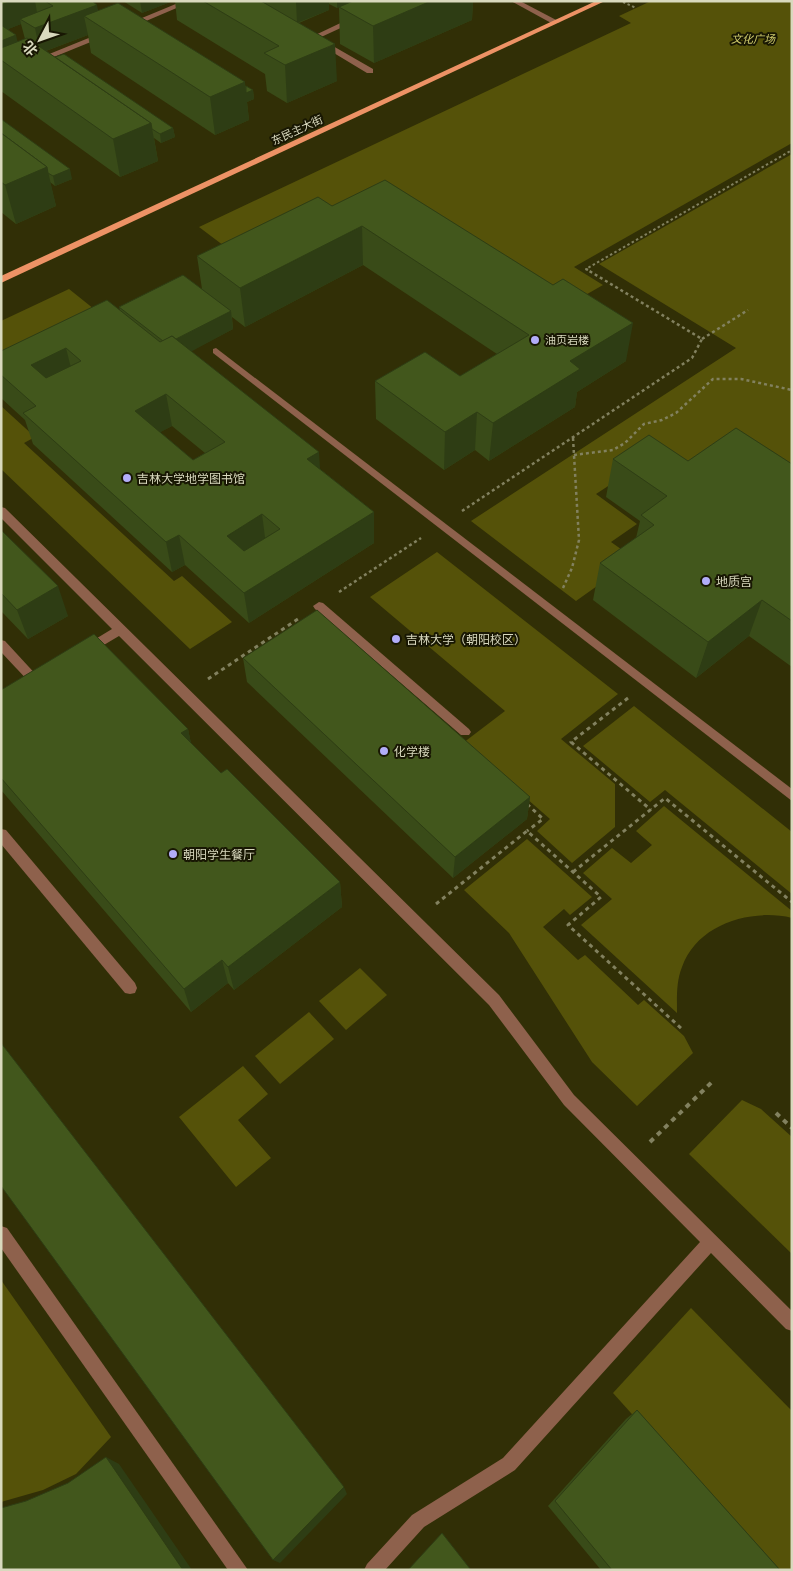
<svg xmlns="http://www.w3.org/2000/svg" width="793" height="1571" font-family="'Libre Baskerville','Noto Sans SC',serif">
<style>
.green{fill:#555209}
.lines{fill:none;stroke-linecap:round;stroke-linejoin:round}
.path-far3{stroke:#82815f;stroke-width:2;stroke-dasharray:2.5 2.5;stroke-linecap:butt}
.path-far2{stroke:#82815f;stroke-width:2.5;stroke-dasharray:3 3;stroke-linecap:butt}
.path-far1{stroke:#82815f;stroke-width:3;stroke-dasharray:4 4;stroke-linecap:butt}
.path{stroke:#82815f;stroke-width:4;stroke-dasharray:5 5;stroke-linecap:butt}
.minor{fill:#8e614c;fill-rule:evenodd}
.major{fill:#ed9265;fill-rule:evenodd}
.wall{fill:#394b18;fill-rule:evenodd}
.shaded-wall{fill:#2e3d14}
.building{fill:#42571c;stroke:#2e3d14;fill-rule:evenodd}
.poi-dot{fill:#b2adf9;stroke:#181703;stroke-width:2}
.labels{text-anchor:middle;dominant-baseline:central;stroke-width:4;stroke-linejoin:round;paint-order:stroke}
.far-park-label{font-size:11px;font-style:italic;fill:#cfcb6d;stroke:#181703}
.far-street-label{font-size:11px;fill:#d9d9be;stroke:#181703}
.far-poi-label{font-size:11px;fill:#d9d9be;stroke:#181703;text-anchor:start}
.poi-label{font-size:12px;fill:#d9d9be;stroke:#181703;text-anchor:start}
</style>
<rect width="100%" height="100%" fill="#312f06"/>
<g class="green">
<path d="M651 1H792V143L574 267 603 285 547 317 381 211 248 264 199 227 631 23 619 16Z"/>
<path d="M792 154V500L695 483 654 456 596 494 637 524 611 542 635 559 576 601 471 521 736 348 599 264Z"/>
<path d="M69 289 114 325 1 381V321Z"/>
<path d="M1 406 35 437 24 443 174 581 182 576 232 622 190 649 1 469Z"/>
<path d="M437 552 618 694 561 739 615 784V827L572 863 537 831 550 819 463 743 505 711 370 597Z"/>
<path d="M634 706 792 832V894L665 790 650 802 583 746Z"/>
<path d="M664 806 792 911V918C751 908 697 924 682 967 676 982 677 997 677 1013L581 925 612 899 583 873 612 848 631 863 652 845 636 831Z"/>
<path d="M527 839 592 897 570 915 564 909 543 927 578 960 585 955 638 1005 644 1000 684 1036 693 1053 637 1106 592 1062 509 933 464 890Z"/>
<path d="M360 968 387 995 346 1030 319 1001Z"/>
<path d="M309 1012 334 1039 280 1084 255 1056Z"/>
<path d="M243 1066 268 1094 238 1120 271 1158 236 1187 179 1117Z"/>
<path d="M742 1100 761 1109 792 1137V1254L689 1154Z"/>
<path d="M1 1280 111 1437 76 1474 43 1490 1 1502Z"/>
<path d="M691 1308 792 1411V1570H772L613 1393Z"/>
</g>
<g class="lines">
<g class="path-far3">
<path d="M623 2 636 8"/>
<path d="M588 270 586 269 792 150"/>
</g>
<g class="path-far2">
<path d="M702 339 748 310"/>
<path d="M574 455 613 450 625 443 644 424 662 420 676 413 713 379H741L792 390"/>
<path d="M462 511 692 358 702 339 586 269"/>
<path d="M563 588 572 568 579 540 573 438"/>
<path d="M339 592 421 538"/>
</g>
<g class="path-far1">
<path d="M208 679 298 619"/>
<path d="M628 698 571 742 651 810"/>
<path d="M527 804 543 819 527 831"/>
<path d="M573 872 665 798 792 902"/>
<path d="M436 904 527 831 601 897 568 925 682 1029"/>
</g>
<g class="path">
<path d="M776 1113 792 1128"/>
<path d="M650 1142 714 1080"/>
</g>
<g class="minor">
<path d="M183 1H193L132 27 125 25Z"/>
<path d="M511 1H520L560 22 553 24Z"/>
<path d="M351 18 358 20 319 38 373 69V73H367L309 38Z"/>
<path d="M101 33 108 35 39 63 32 61Z"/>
<path d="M216 348 792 789V801L213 353V349Z"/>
<path d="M1 507 5 508 499 995 574 1095 792 1311V1331L786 1329 711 1253 515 1470 424 1527 385 1570H364L367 1564 412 1515 503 1458 700 1242 564 1105 489 1005 119 636 92 652H84L82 649 84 646 112 629 1 518Z"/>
<path d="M319 602 323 603 469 729 471 732 469 735H461L315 609 313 606Z"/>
<path d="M1 640 5 641 40 679 42 682 40 685H32L1 652Z"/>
<path d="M1 829 6 830 135 983 137 988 135 993 130 994 125 993 1 844Z"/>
<path d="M1 1226 7 1228 248 1570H228L1 1248Z"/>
</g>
<path class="major" d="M596 1H605L1 283V276Z"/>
</g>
<g class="wall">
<path d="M1 1H92L98 10 246 86 253 90 254 99 247 102 249 120 215 135 91 53 88 35 46 51 55 57 173 128 175 137 161 143 154 138 158 161 120 177 1 91ZM21 24 25 39 18 42 8 29Z"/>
<path d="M123 1H173L142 13Z"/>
<path d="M175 1H473L472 20 374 63 340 44 339 7 337 8 329 4V10L299 23 337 81 287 103 267 91 265 74 177 20Z"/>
<path d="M1 119 72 179 55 186 50 182 56 206 16 224 1 212Z"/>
<path d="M332 206 626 361 577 392 575 407 489 461 475 450 444 470 376 419 375 381 460 376 497 354 363 265 245 327 232 317 233 329 191 351 320 469 374 512V543L249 623 185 565 172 572 33 444 25 420 1 398V351L120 310 119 307 202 289 197 256ZM172 426 205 453 193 460 160 432Z"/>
<path d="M613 459 792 464V667L749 636 696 678 593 600 600 563 636 538 640 521 606 497Z"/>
<path d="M1 530 68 616 28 639 1 611Z"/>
<path d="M243 658 530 797 527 819 453 878 247 682Z"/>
<path d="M1 690 188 729 191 744 221 773 340 882 342 907 234 990 228 983 191 1012 1 790Z"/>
<path d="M637 1410 780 1570H601L548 1506 626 1419Z"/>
</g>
<g class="shaded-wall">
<path d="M11 1H35L38 18 20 19 21 24 1 32V5Z"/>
<path d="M140 1H173L142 13Z"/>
<path d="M296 1H329V10L297 23Z"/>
<path d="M337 1H353L337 8Z"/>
<path d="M431 1H473L472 20 374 63 373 26Z"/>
<path d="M97 5 101 27 84 16 88 35 40 53 35 28Z"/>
<path d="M16 35 22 60H1V41Z"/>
<path d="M335 44 337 81 287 103 285 65Z"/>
<path d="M245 82 246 93 253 90 254 99 247 102 249 120 215 135 210 97Z"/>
<path d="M151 123 158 161 120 177 113 139Z"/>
<path d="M173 128 175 137 161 143 160 134Z"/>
<path d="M47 167 56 206 16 224 5 185Z"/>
<path d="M70 169 72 179 55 186 53 176Z"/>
<path d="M362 226 363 265 245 327 240 288Z"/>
<path d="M231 311 233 329 170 363 167 344Z"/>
<path d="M633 323 626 361 577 392 575 407 489 461 493 423 570 361Z"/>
<path d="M66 348 74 380 41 397 31 365Z"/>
<path d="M166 394 172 426 142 442 135 411Z"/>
<path d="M477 412 475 450 444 470 445 432Z"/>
<path d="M319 452 321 483 307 459Z"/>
<path d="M374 512V543L249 623 244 593Z"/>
<path d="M262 514 266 545 232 566 227 536Z"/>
<path d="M179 535 185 565 172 572 166 542Z"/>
<path d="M58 586 68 616 28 639 17 610Z"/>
<path d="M762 600 749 636 696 678 708 642Z"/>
<path d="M188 729 194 757 181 733Z"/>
<path d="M530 797 527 819 453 878 455 857Z"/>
<path d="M340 882 342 907 234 990 228 967Z"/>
<path d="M222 960 228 983 191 1012 184 989Z"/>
<path d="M106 1457 119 1464 192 1570H183Z"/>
<path d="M344 1487 347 1494 280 1563 273 1560Z"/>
</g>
<g class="building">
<path d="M1 1H11L1 5Z"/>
<path d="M45 1H92L97 5 35 28 20 19 53 6Z"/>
<path d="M203 1H261L335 44 285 65 264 53 279 46Z"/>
<path d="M353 1H431L373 26 339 7Z"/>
<path d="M118 3 245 82 210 97 84 16Z"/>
<path d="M1 25 16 35 1 41Z"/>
<path d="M27 38 151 123 113 139 1 60V48Z"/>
<path d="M64 54 173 128 160 134 152 129 151 123 55 57Z"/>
<path d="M246 86 253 90 246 93Z"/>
<path d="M1 119 70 169 53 176 48 173 47 167 1 133Z"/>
<path d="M1 133 47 167 5 185 1 182Z"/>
<path d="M385 180 553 285 563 279 633 323 570 361 580 369 493 423 477 412 445 432 375 381 425 352 460 376 529 335 362 226 240 288 197 256 318 197 332 206Z"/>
<path d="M183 275 231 311 176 339 172 336 163 341 119 307Z"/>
<path d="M107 300 160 342 172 336 319 452 307 459 374 512 244 593 179 535 166 542 23 413 36 406 1 375V351ZM66 348 81 361 46 378 31 365ZM166 394 225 442 193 460 135 411ZM262 514 280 529 244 551 227 536Z"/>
<path d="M736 428 792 464V621L762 600 708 642 600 563 654 525 641 515 667 496 613 459 649 435 688 461Z"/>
<path d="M1 530 58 586 17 610 1 593Z"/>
<path d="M317 610 530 797 455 857 243 658Z"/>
<path d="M94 634 188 729 181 733 221 773 227 769 340 882 228 967 222 960 184 989 1 778V690Z"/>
<path d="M1 1043 344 1487 273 1560 1 1186Z"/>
<path d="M637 1410 780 1570H612L555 1501Z"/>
<path d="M106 1457 183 1570H1V1508L26 1501 68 1483Z"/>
<path d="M442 1533 471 1570H408Z"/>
</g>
<g class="poi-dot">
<circle cx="535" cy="340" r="5"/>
<circle cx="127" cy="478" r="5"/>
<circle cx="706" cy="581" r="5"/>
<circle cx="396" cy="639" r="5"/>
<circle cx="384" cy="751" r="5"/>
<circle cx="173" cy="854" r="5"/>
</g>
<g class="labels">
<g class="far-park-label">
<text x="753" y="39">文化广场</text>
</g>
<g class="far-street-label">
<text transform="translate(297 130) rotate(-25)">东民主大街</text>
</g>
<g class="far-poi-label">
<text x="545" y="340">油页岩楼</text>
</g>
<g class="poi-label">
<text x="137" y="478">吉林大学地学图书馆</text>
<text x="716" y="581">地质宫</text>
<text x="406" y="639">吉林大学（朝阳校区）</text>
<text x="394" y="751">化学楼</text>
<text x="183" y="854">朝阳学生餐厅</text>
</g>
</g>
<rect width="793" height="1571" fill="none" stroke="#d9d9be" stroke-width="5"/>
<g transform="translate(40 40) rotate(229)" stroke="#181703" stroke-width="4" paint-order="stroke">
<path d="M0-4L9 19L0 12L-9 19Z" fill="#d9d9be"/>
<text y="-8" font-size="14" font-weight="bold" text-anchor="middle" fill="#d9d9be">北</text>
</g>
</svg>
